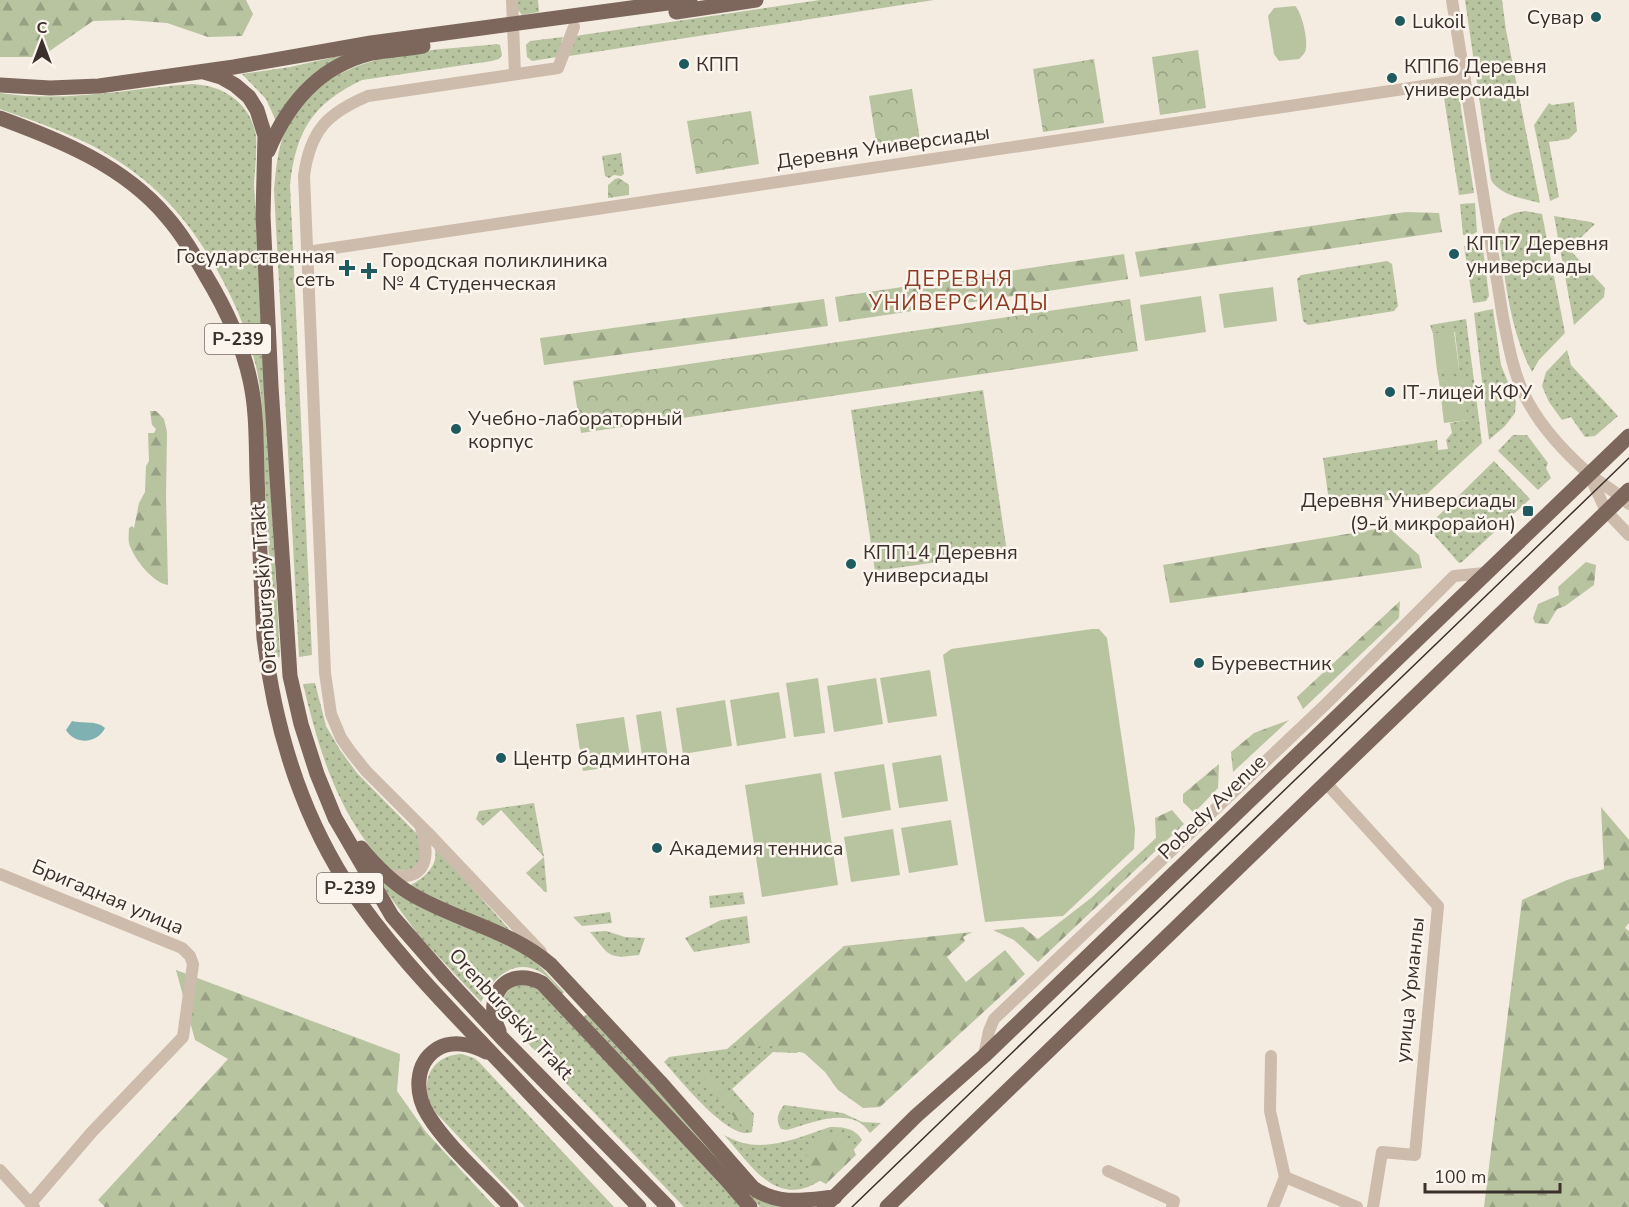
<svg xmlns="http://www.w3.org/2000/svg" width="1629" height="1207" font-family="'Nunito Sans',sans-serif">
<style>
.grass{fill:url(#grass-dots)}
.forest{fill:url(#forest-firs)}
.park{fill:url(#park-crowns)}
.pitch{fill:#b8c4a0}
.water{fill:#7fb0b2}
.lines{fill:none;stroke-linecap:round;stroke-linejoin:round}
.minor{stroke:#cdbbac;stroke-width:12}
.major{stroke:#7d675c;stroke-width:15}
.tram{stroke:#3b302b;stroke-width:1.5}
.poi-dot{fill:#1f5a5e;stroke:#fbf5ee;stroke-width:2}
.labels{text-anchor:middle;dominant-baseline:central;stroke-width:5;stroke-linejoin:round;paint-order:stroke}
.shield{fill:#fbf5ee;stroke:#756b66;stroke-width:1.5}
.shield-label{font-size:18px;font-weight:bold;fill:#3b302b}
.poi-label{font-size:20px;fill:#3b302b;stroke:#fbf5ee;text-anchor:start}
.street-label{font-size:20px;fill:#3b302b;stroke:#fbf5ee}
.neighbourhood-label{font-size:21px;letter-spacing:1.5px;fill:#8c3b22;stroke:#fbf5ee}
</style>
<defs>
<pattern id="grass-dots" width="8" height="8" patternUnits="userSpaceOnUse" patternTransform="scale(1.5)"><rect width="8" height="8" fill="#b8c4a0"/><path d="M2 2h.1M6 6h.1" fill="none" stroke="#97a083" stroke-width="1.8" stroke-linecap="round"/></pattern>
<pattern id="forest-firs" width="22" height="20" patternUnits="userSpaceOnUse" patternTransform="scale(1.5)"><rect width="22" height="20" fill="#b8c4a0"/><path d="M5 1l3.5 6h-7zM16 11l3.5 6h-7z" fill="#97a083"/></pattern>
<pattern id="park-crowns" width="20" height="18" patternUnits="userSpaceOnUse" patternTransform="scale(1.5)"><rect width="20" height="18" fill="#b8c4a0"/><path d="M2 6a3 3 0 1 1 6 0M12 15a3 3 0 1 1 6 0" fill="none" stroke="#97a083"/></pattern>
</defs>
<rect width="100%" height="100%" fill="#f4ebe1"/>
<g class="grass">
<path d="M518 0H538L539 12 522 15 518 10Z"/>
<path d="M820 0H934L569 56 575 36Z"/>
<path d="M1465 0H1502L1506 30 1540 203C1522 198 1501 196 1491 180Z"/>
<path d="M563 37 557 57 532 61 527 57 526 45 530 41Z"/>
<path d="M497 44 500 45 502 55 499 59 492 61 362 80C312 104 296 131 290 185L312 655 299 657 274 190C276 167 278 143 289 123 330 49 424 52 497 44Z"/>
<path d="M348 54 276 121 266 99 242 74 290 67Z"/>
<path d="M192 84C223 85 251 103 256 136 257 152 255 168 254 184L280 657 274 658C271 595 268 533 264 471 263 440 264 407 258 376 247 317 208 243 166 200 146 179 119 160 93 146 63 131 31 120 0 109V93C64 103 128 89 192 84Z"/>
<path d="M1458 89 1474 193 1459 195 1443 91Z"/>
<path d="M1574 102 1577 131 1569 139 1549 142 1559 197 1550 201 1534 125 1549 103 1552 105Z"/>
<path d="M621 153 624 174 621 176 614 175 609 178 605 176 602 156Z"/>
<path d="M1475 203 1477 232 1469 236 1463 235 1460 204Z"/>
<path d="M1525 211 1542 214 1565 333 1539 360 1532 372C1509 329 1505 277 1498 229L1502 219 1514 213Z"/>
<path d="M1554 216 1591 222 1595 224 1569 249 1605 288 1604 297 1574 325Z"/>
<path d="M1477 244 1483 248 1489 296 1486 301 1473 303 1464 246Z"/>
<path d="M1387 261 1392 264 1398 306 1394 311 1308 325 1303 321 1297 279 1301 275Z"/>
<path d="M1493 309 1501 365 1516 402 1515 413 1505 426 1489 440 1474 313Z"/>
<path d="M1466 319 1482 443 1427 494 1330 509 1323 458 1437 440 1438 450 1448 449 1446 440 1452 433 1450 423 1467 420 1462 379 1439 381 1437 371 1459 368 1455 332 1433 334 1430 325Z"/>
<path d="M1567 350 1571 365 1618 416 1595 436 1585 437 1571 417 1562 420 1549 402 1542 386 1546 372Z"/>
<path d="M983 390 1007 552 875 571 851 410Z"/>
<path d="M1513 435H1527L1548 463 1546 468 1551 478 1538 490 1498 451Z"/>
<path d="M1494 461 1530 499 1462 562 1459 563 1427 527Z"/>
<path d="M315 683 326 726 340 750 357 773 418 835 424 856 411 871 391 870C340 821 319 752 303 684Z"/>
<path d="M534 803 544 857 547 892H545L526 873 544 857 501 810 483 826 476 819 479 811Z"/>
<path d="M433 844 516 937 409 886C425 878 442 863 433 844Z"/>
<path d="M367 866 516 948 533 959 564 992 562 994C556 987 550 978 542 973 515 956 491 978 481 1002L420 937Z"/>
<path d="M743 892 745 904 710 908 709 896Z"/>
<path d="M610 912 612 923 582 926 573 917Z"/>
<path d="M747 916 750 943 694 952 685 938 721 920Z"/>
<path d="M606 931 625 937 645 938 639 955C607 959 610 956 590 932Z"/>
<path d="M516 984 538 987 747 1207H684L504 1018C497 1003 504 993 516 984Z"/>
<path d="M585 1015H588L751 1192 800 1207H760L584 1017Z"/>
<path d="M734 1043 748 1053 763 1043 799 1051 797 1053 773 1052 732 1089 754 1114 752 1132C729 1142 679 1078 664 1062L669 1057 727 1049Z"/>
<path d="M462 1054 474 1058 479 1062 614 1207H525L436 1113C417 1088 428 1055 462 1054Z"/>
<path d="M784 1105 843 1113 862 1122 881 1123 870 1133C852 1105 812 1123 787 1130L781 1129C775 1119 778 1113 784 1105Z"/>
<path d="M830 1127C843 1127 855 1128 862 1140 840 1166 806 1207 769 1182 753 1172 737 1149 724 1135 760 1156 793 1139 830 1127Z"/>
</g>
<g class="forest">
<path d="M0 0H246L253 14 242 36 208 37 167 23 127 20 93 21 41 57H0Z"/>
<path d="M1406 212 1439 213 1442 232 1140 277 1135 252Z"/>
<path d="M1124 254 1128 279 839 322 835 297Z"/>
<path d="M824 299 828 326 544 365 540 338Z"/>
<path d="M150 411H156L164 419 167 432 166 496 168 585C153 583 133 558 129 543 128 539 129 533 129 528L132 526 134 528 139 503 145 492 146 466 149 461 148 433H154L156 429 152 425Z"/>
<path d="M1388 527 1419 555 1422 568 1170 603 1163 565Z"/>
<path d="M1586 562 1596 565 1594 585 1565 606 1557 609 1548 624 1535 623 1533 618 1538 604 1559 595 1558 587Z"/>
<path d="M1400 601 1399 618 1303 709 1297 697Z"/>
<path d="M1289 720 1233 772 1231 752 1254 733Z"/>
<path d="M1219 764 1218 788 1194 813 1183 802V794Z"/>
<path d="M1601 807 1629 840V923L1625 928 1629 931V1207H1484L1522 900 1567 880 1604 869Z"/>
<path d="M1172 810 1184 824 1038 962 1014 940 993 930 1023 927 1038 939 1091 898 1156 838 1155 818Z"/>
<path d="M972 932 963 937 965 941 947 957 966 982 1005 950 1025 974 880 1107 863 1108 838 1090 825 1072 804 1053 763 1044 748 1054 733 1044 844 946Z"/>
<path d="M176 970 400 1054 397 1091 426 1132 495 1207H105L98 1200 228 1059 195 1040Z"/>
<path d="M709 1072 754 1122 744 1128 700 1079Z"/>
<path d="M829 1133 849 1139 856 1155 826 1184 813 1177 806 1154 813 1139Z"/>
</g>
<g class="park">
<path d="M1198 50 1206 108 1160 115 1152 57Z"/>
<path d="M1094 59 1104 123 1043 132 1033 69Z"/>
<path d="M912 89 920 140 877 147 869 96Z"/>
<path d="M751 111 759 164 696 174 687 121Z"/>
<path d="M619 178 629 185V195L608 198V185L615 179Z"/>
<path d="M1130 299 1138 351 581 433 573 381Z"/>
</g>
<g class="pitch">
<path d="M1295 6C1302 12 1309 43 1305 52 1304 54 1300 58 1299 59L1279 61 1274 54 1268 16 1274 8Z"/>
<path d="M1273 287 1277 321 1224 328 1219 294Z"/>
<path d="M1201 296 1206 332 1145 341 1140 305Z"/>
<path d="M1454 331 1459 369 1437 371 1433 334Z"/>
<path d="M1462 378 1468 420 1444 423 1439 381Z"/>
<path d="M1092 629H1099L1107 638 1135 829 1134 849 1063 916 985 922 943 655 951 649Z"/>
<path d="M930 670 937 716 888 723 880 678Z"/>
<path d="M818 678 825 733 794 737 786 683Z"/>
<path d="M876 678 883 724 834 732 827 686Z"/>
<path d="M779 692 786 738 737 746 730 700Z"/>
<path d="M725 700 732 746 683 754 676 708Z"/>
<path d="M661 711 668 758 643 762 636 715Z"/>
<path d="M624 717 631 764 583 771 576 724Z"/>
<path d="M941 755 948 801 899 808 892 763Z"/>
<path d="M884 764 891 810 842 818 834 772Z"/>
<path d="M821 773 838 885 762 897 745 785Z"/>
<path d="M951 820 958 865 909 873 901 828Z"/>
<path d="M893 829 900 875 851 882 844 837Z"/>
</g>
<path class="water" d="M72 721C83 724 97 720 105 728 97 744 75 745 66 730Z"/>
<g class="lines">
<g class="minor">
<path d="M512 0 515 74"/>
<path d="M1452 0 1503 318C1508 342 1512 367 1522 390 1536 421 1563 451 1588 473 1601 484 1617 492 1629 504"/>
<path d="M307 252 1464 80"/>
<path d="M1589 474 1606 511 1629 535"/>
<path d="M1327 784 1438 906 1415 1155 1382 1152 1373 1207"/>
<path d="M0 874 182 948 190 956 193 964 183 1037 91 1133 31 1203"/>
<path d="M385 874C424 884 432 861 421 828"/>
<path d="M541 952 428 833 366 771 350 751 341 738 331 714 325 673 304 176C310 131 327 113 368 96L558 68 574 27"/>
<path d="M984 1056 989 1031 994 1019 1326 704 1454 576 1485 573"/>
<path d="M1271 1056 1270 1111 1285 1177 1357 1207"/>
<path d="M0 1170 34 1207"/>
<path d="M1108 1171 1174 1201 1172 1207"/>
<path d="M1273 1207 1285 1177"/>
</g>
<g class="major">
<path d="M676 12 756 0"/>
<path d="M204 72 221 77 235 85 249 97 257 110 265 136 263 215 271 386 290 676 301 724 317 774 335 818 392 916 447 979 501 1037 668 1207"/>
<path d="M0 85 50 88 99 86 234 67 371 43 690 0"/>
<path d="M0 118C60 140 124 166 166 216 182 234 194 255 206 276 226 309 242 343 250 380 257 411 256 444 257 475 259 529 261 584 264 638 274 723 299 808 345 881 383 939 431 990 479 1040 532 1096 585 1151 639 1207"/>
<path d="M268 151C288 103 319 66 372 53 389 50 406 49 423 46"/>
<path d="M361 848C375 865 389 880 408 892 453 920 509 929 551 965L660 1082 753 1188C779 1206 805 1200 835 1197"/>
<path d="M499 1031C483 997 505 965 542 983L726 1179 750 1207"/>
<path d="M486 1052C471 1044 452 1040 437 1049 414 1064 415 1094 428 1115 446 1145 486 1180 511 1207"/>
<path d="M824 1207 916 1116 984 1056 1629 436"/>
<path d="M887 1207 1629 490"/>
</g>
<path class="tram" d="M852 1207 1629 458"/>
</g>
<g class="poi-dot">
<circle cx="1596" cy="17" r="6"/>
<circle cx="1400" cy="21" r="6"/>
<circle cx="684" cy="64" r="6"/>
<circle cx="1392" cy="78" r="6"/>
<circle cx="1454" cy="254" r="6"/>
<path d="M344 259h6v6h6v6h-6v6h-6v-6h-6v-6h6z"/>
<path d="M366 262h6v6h6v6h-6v6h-6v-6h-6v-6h6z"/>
<circle cx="1390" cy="392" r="6"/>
<circle cx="456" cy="429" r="6"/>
<rect x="1522" y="505" width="12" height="12" rx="3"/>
<circle cx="851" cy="564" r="6"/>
<circle cx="1199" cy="663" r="6"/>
<circle cx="501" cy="758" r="6"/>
<circle cx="657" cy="848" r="6"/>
</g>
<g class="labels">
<g class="shield">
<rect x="205" y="324" width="66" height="30" rx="4.5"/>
<rect x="317" y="873" width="66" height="30" rx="4.5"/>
</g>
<g class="shield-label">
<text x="238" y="339">Р-239</text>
<text x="350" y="888">Р-239</text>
</g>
<g class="poi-label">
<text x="1584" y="17" text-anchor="end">Сувар</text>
<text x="1412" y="21">Lukoil</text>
<text x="696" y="64">КПП</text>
<text x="1404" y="66">КПП6 Деревня<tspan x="1404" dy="23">универсиады</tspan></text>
<text x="1466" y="243">КПП7 Деревня<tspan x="1466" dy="23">универсиады</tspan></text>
<text x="335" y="256" text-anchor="end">Государственная<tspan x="335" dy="23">сеть</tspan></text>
<text x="382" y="260">Городская поликлиника<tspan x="382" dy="23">№ 4 Студенческая</tspan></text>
<text x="1402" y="392">IT-лицей КФУ</text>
<text x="468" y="418">Учебно-лабораторный<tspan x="468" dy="23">корпус</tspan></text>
<text x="1516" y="500" text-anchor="end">Деревня Универсиады<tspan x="1516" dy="23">(9-й микрорайон)</tspan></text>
<text x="863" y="552">КПП14 Деревня<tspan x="863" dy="23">универсиады</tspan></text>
<text x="1211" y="663">Буревестник</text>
<text x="513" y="758">Центр бадминтона</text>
<text x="669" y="848">Академия тенниса</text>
</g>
<g class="street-label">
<text transform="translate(883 147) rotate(-8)">Деревня Универсиады</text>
<text transform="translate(264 589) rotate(-94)">Orenburgskiy Trakt</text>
<text transform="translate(1212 807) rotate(-44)">Pobedy Avenue</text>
<text transform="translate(108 897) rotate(23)">Бригадная улица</text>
<text transform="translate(1410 990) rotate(-84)">улица Урманлы</text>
<text transform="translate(511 1014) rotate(47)">Orenburgskiy Trakt</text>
</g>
<g class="neighbourhood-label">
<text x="959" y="279">ДЕРЕВНЯ<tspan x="959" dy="24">УНИВЕРСИАДЫ</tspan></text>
</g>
</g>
<g transform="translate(42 42)" stroke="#fbf5ee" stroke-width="4.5" paint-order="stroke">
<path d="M0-4.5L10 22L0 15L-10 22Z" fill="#3b302b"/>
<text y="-9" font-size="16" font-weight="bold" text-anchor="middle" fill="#3b302b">С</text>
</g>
<path d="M1425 1183v9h135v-9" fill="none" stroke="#3b302b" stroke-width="3"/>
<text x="1434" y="1183" font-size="18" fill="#3b302b" stroke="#fbf5ee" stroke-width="4.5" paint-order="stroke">100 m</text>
</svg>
